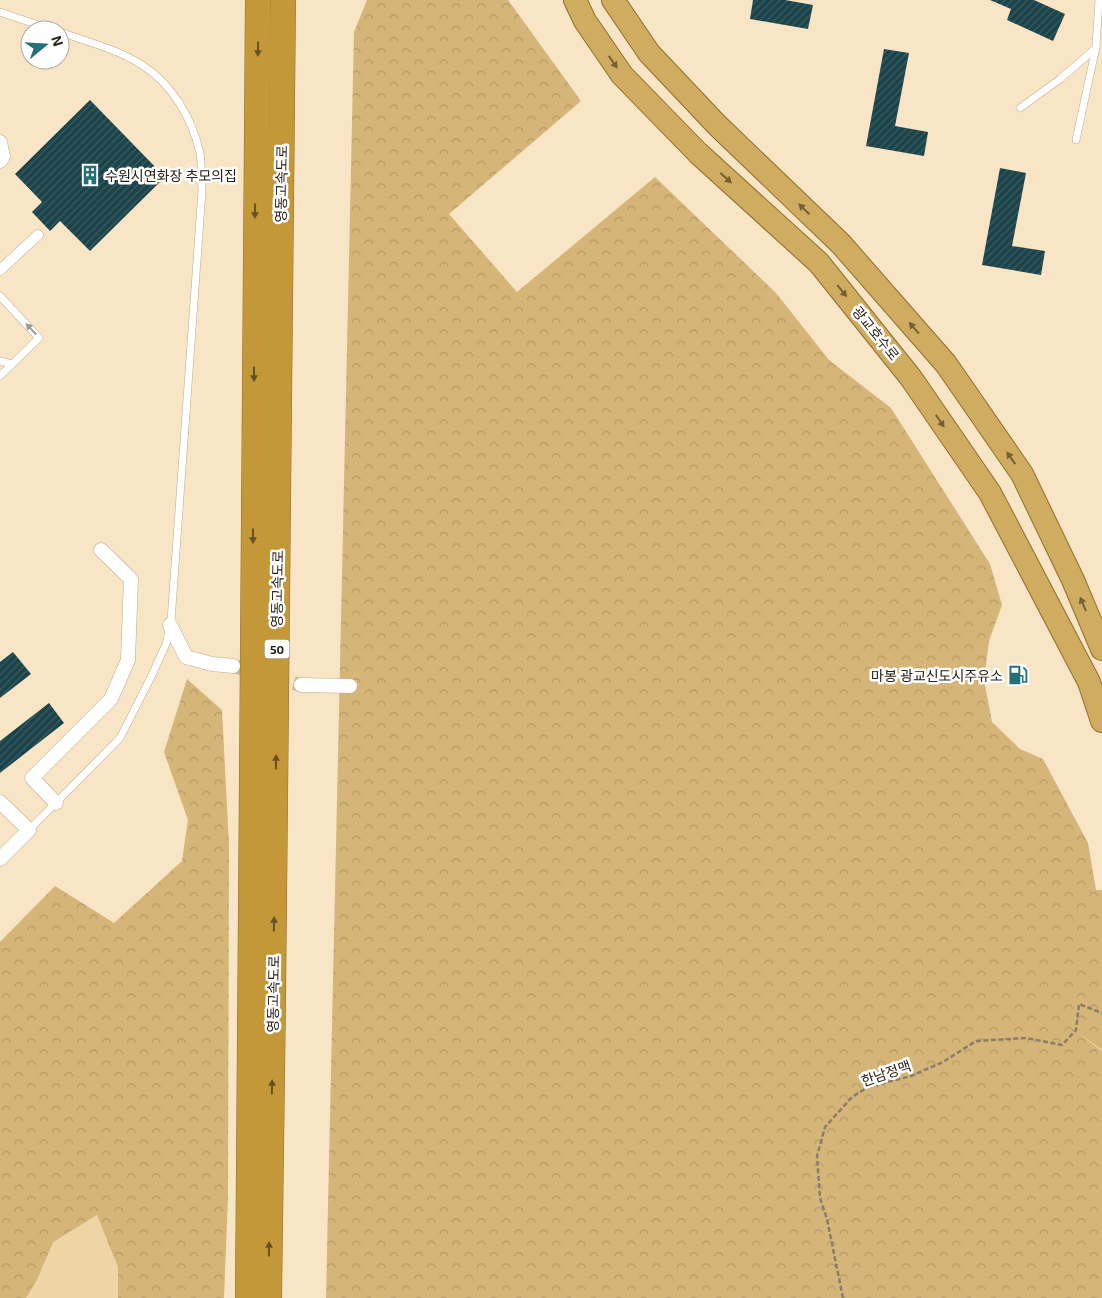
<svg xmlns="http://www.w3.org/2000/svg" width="1102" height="1298" font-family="'Exo 2','Noto Sans KR',sans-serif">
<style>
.grass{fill:#efd5a5}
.forest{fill:url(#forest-crowns)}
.building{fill:url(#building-hatch)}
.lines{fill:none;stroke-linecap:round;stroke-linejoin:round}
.minor-tunnel{stroke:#cdbea2;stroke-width:14;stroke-dasharray:14 7;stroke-linecap:butt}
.service-casing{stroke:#bdac8d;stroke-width:8}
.pedestrian-casing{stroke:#bdac8d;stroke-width:11}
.minor-casing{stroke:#bdac8d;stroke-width:15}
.trunk-casing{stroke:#8d6e2c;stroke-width:24}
.motorway-casing{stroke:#8d6e2c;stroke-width:26}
.path{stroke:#897d68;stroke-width:2.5;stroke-dasharray:5 2.5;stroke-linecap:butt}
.service{stroke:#fff;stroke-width:7}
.pedestrian{stroke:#fff;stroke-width:10}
.minor{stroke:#fff;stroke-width:14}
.trunk{stroke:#d0ac60;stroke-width:22}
.motorway{stroke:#c49839;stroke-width:25}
.oneway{fill:#665123}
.oneway2{fill:#736037}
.oneway3{fill:#9e9b96}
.labels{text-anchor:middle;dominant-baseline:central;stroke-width:5;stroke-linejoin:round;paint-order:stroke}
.shield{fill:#fff;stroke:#68645b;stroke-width:1}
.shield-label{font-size:12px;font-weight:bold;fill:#272115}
.poi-label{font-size:14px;fill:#272115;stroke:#fff;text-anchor:start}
.street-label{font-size:14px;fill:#272115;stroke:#fff}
</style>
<defs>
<pattern id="forest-crowns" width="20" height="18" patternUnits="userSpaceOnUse" patternTransform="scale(1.25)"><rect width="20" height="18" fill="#d5b578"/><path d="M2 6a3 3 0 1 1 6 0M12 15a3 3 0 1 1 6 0" fill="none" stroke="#b79b67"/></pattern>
<pattern id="building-hatch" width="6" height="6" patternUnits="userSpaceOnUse" patternTransform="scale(1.25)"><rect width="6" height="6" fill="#1b444a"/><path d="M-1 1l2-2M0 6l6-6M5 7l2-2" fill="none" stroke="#3c5c60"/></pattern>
</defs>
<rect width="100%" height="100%" fill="#f7e5c5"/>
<path class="grass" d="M77 1186 196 1298H0V1207Z"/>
<g class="forest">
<path d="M367 0H508L581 101 449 214 517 292 655 177 776 293 829 360 891 408 990 564 1002 605 989 641 984 680 992 722 1020 749 1043 759 1088 843 1096 890H1102V1050L1075 1031 1102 1051V1298H326L354 32Z"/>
<path d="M187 679 222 710 229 845 228 1198 224 1298H118V1267L97 1215 53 1242 37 1280 26 1298H0V942L55 886 114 923 182 861 188 820 164 752Z"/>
</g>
<g class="building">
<path d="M753 0H785L813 5 808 29 750 19Z"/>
<path d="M990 0H1034L1065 14 1053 41 1007 20 1011 9Z"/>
<path d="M884 49 909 53 895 126 928 132 924 156 866 146Z"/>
<path d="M90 100 165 177 90 251 60 221 50 231 32 212 42 202 15 174Z"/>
<path d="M1000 168 1026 173 1012 246 1045 251 1041 275 982 265Z"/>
<path d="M13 652 31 674 0 698V662Z"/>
<path d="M49 703 64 723 0 773V741Z"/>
</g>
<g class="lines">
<path class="minor-tunnel" d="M233 666 301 685"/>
<defs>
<g id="service">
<path d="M0 12 53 30"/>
<path d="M1020 108 1060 79 1096 48"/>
<path d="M1076 140 1096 47 1099 0"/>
<path d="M0 296 39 338 0 376"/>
<path d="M0 361 12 364"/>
<path d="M29 830 120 738 151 677 166 644 171 621 202 191C201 179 202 165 200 153 192 118 172 84 142 65 117 49 88 42 60 32"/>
</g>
<path id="pedestrian" d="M0 270 38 235"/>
<g id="minor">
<path d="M0 142 3 157 0 161"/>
<path d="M170 625 186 657 212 664 233 666"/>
<path d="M301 685 350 686"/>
<path d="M0 802 29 830 0 859"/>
<path d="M56 803 32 778 111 699 128 660 131 579 101 550"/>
</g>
<g id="trunk">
<path d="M575 0 585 21 622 75 698 153 819 263 911 378 990 493 1089 682 1102 721"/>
<path d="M613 0 649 53 717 125 841 244 946 364 1022 474 1073 580 1102 649"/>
</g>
<g id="motorway">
<path d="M248 1298 258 0"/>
<path d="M269 1298 273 996 283 0"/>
</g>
</defs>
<use href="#service" class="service-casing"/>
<use href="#pedestrian" class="pedestrian-casing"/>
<use href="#minor" class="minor-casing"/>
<use href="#trunk" class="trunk-casing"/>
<use href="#motorway" class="motorway-casing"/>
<path class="path" d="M843 1298 827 1219 820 1198 817 1156 825 1127 852 1097 868 1087 911 1076 943 1062 976 1041 1026 1038 1062 1045 1076 1030 1079 1004 1102 1013"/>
<use href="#service" class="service"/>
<use href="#pedestrian" class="pedestrian"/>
<use href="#minor" class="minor"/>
<use href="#trunk" class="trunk"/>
<use href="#motorway" class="motorway"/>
</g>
<defs><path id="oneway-solid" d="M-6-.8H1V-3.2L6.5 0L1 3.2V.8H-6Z" transform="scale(1.25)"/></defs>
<g class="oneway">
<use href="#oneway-solid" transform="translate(258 49) rotate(91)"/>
<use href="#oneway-solid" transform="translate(255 211) rotate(91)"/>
<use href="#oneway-solid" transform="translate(254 374) rotate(90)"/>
<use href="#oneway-solid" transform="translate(253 536) rotate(90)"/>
<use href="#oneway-solid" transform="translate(276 762) rotate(-89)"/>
<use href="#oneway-solid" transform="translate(274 924) rotate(-89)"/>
<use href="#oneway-solid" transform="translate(272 1087) rotate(-89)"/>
<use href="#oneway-solid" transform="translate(269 1249) rotate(-89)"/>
</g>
<g class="oneway2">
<use href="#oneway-solid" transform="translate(613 62) rotate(55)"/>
<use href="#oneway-solid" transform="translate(726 178) rotate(42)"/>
<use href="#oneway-solid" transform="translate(804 209) rotate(-136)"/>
<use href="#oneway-solid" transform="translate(842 291) rotate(51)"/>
<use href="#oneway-solid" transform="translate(914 328) rotate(-131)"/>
<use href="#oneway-solid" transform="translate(940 421) rotate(56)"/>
<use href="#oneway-solid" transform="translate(1011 458) rotate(-125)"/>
<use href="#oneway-solid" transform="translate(1083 604) rotate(-113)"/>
</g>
<use class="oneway3" href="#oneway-solid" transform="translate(31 329) rotate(-133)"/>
<defs>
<symbol id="building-bare" viewBox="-9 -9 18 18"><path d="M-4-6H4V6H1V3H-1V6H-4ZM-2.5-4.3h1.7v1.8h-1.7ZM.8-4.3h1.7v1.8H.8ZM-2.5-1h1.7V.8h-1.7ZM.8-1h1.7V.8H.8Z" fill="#256f78" stroke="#fff" stroke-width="2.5" paint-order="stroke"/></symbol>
<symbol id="fuel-bare" viewBox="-9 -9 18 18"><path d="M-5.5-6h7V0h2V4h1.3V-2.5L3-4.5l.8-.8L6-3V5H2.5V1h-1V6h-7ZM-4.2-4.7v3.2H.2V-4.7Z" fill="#256f78" stroke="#fff" stroke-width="2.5" paint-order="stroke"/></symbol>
</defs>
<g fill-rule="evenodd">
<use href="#building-bare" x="76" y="161" width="28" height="28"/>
<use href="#fuel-bare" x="1004" y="661" width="28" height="28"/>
</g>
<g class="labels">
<rect class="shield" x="264.5" y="639.5" width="25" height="19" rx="4"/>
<g class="shield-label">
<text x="277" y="649">50</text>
</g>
<g class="poi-label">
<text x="105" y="175">수원시연화장 추모의집</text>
<text x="1003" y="675" text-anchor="end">마봉 광교신도시주유소</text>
</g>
<g class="street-label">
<text transform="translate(281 184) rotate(-89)">영동고속도로</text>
<text transform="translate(876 333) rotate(51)">광교호수로</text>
<text transform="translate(277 589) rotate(-89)">영동고속도로</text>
<text transform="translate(273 994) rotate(-89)">영동고속도로</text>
<text transform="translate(886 1073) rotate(-19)">한남정맥</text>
</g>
</g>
<g transform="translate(45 45) rotate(72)"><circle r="24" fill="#ffffff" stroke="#a9a6a1"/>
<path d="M0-4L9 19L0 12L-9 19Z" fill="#256f78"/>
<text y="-8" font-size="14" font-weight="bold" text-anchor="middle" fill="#272115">N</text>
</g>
</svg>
